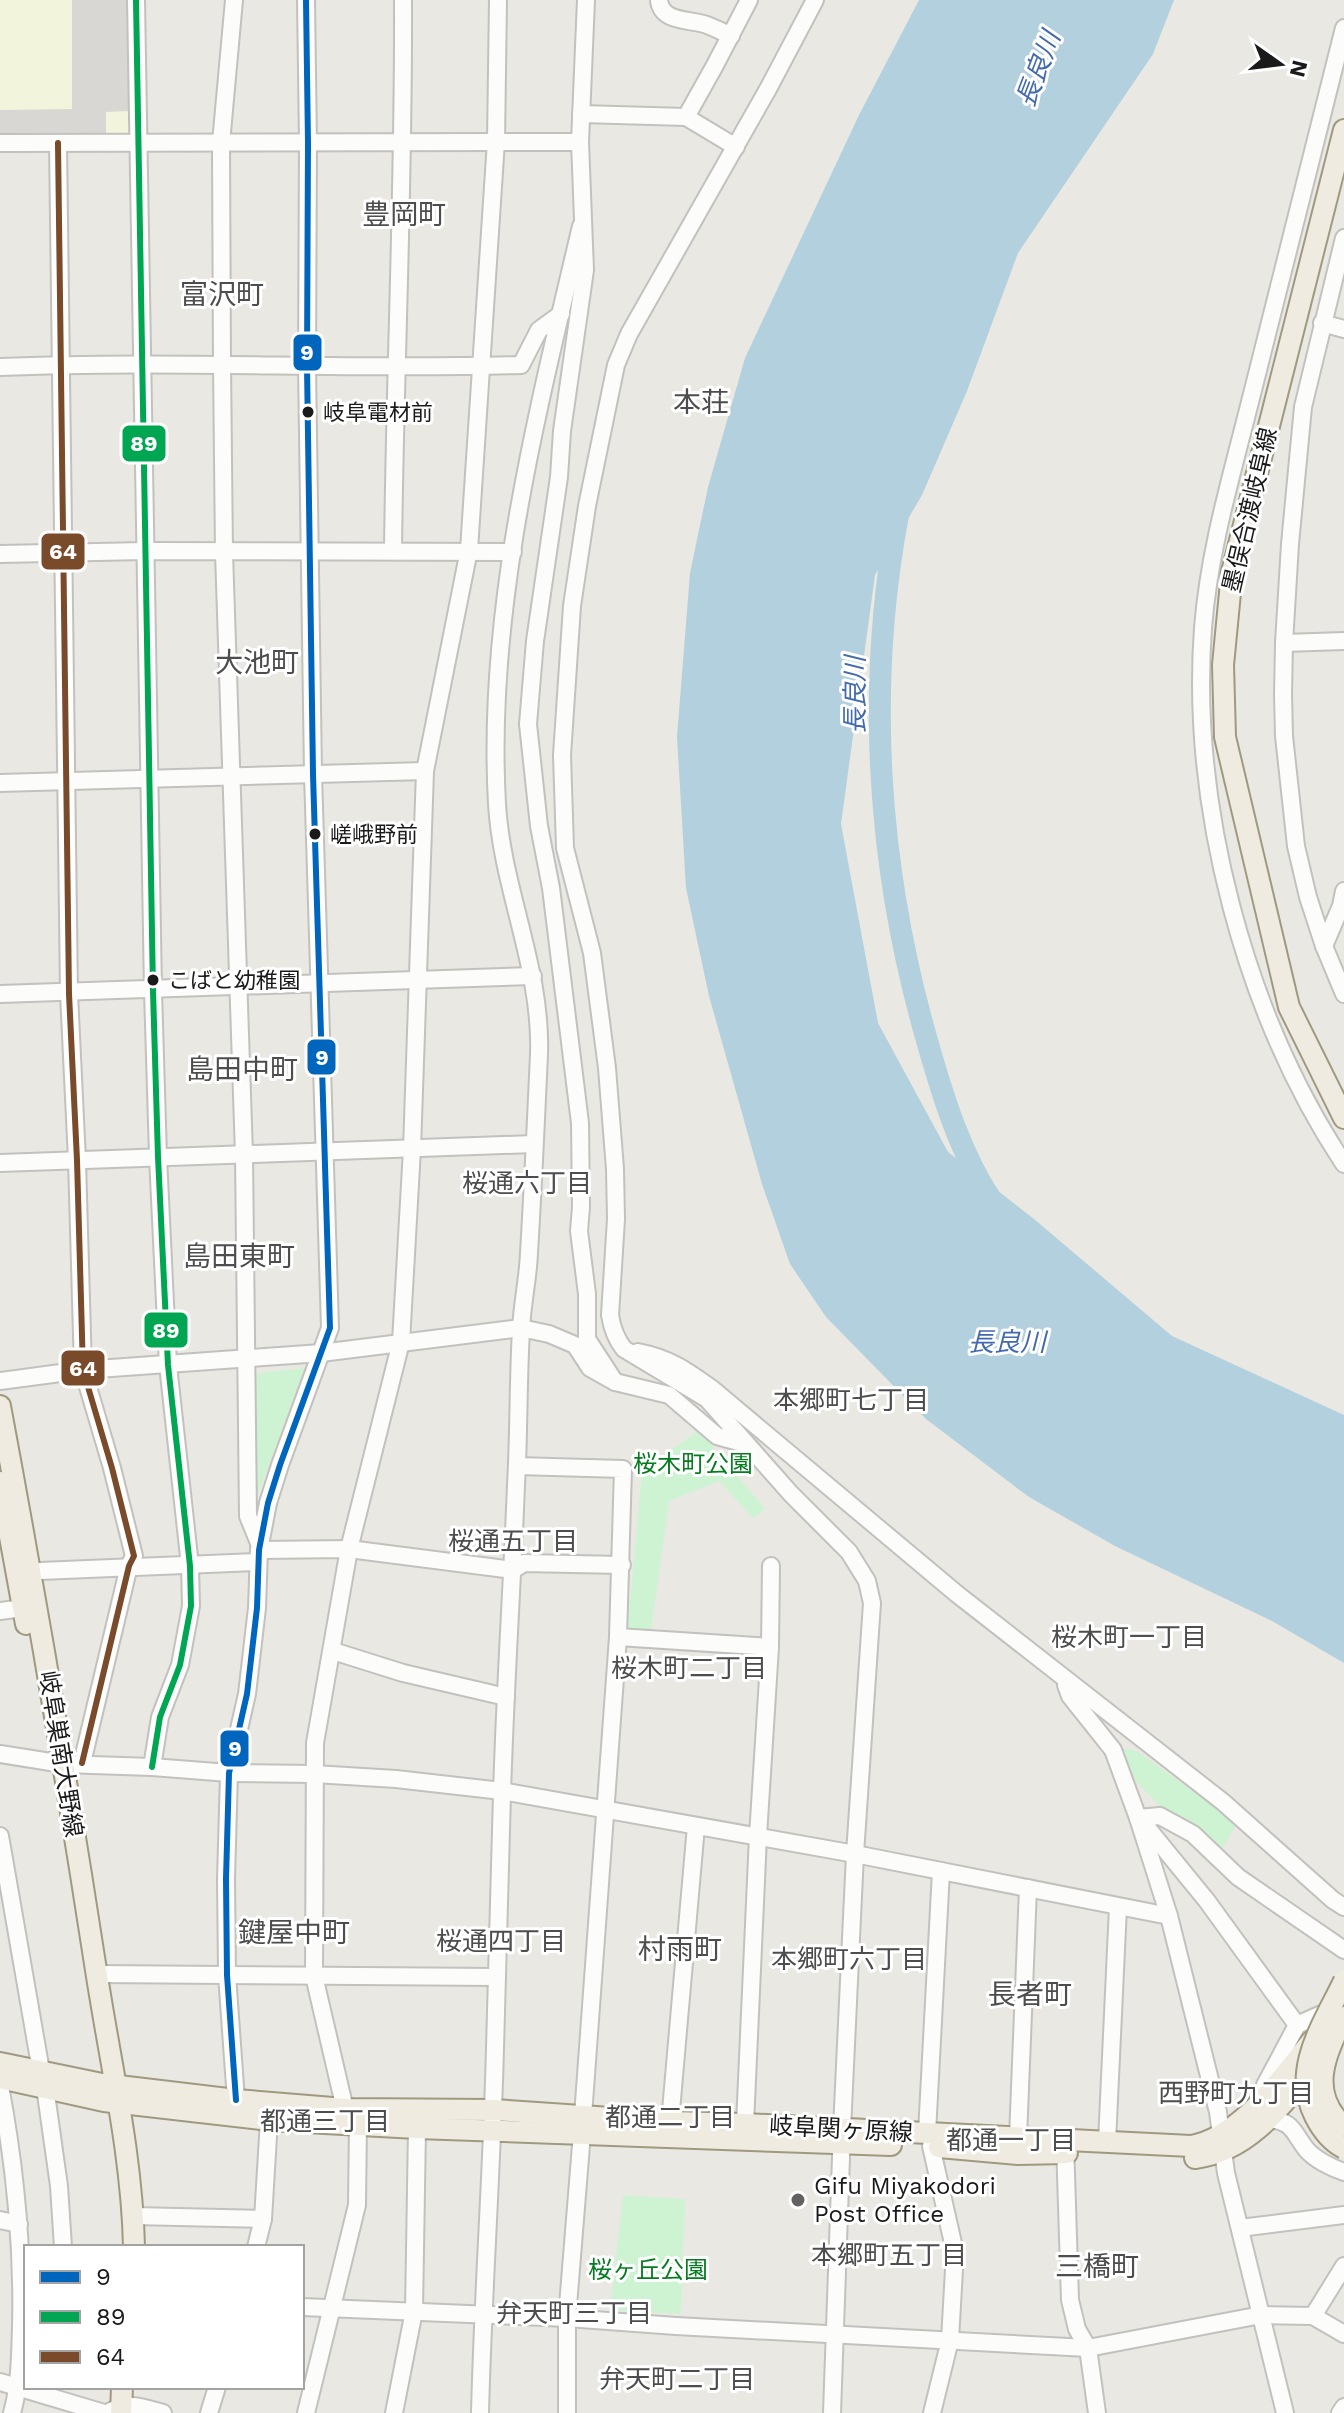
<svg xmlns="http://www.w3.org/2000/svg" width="1344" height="2413" font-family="'Work Sans','Noto Sans JP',sans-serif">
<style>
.education{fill:#f2f5db}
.park{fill:#cef3d3}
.parking{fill:#d8d7d4}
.water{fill:#b3d0df}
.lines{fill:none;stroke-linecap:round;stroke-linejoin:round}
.river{stroke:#b3d0df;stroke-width:22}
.minor-casing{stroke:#c2c1be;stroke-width:20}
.major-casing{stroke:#9f9980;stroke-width:24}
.minor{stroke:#fcfcfb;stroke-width:16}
.major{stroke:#f0ebe1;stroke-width:20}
.major-bridge-casing{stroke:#9f9980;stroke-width:24;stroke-linecap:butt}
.major-bridge{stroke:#f0ebe1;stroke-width:20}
.bus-1-casing{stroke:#fff;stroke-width:12}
.bus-2-casing{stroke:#fff;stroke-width:12}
.bus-3-casing{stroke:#fff;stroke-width:12}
.bus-1{stroke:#0065bd;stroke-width:6}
.bus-2{stroke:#00a651;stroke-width:6}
.bus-3{stroke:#7a4b2a;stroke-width:6}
.bus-dot{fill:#1a1a1a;stroke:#fff;stroke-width:3}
.poi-dot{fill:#636260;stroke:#fff;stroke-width:3}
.labels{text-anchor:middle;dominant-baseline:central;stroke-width:6;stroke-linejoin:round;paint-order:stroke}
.bus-label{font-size:22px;fill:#1a1a1a;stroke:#fff;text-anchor:start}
.street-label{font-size:24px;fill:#1a1a1a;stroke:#fff}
.park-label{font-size:24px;fill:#057c1f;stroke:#fff}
.poi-label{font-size:24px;fill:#1a1a1a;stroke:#fff;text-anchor:start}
.water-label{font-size:26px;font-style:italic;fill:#436aae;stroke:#fff}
.neighbourhood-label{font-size:26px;fill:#4d4d4d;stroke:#fff}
.quarter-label{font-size:28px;fill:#4d4d4d;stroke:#fff}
.line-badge{stroke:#fff;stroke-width:3}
.badge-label{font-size:22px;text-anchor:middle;font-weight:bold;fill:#fff}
</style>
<rect width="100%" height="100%" fill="#eae8e2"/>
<path class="education" d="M0 0H132L133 128 129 133 0 134Z"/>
<g class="park">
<path d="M305 1368 252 1510 253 1374Z"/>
<path d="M699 1430 765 1509 753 1518 719 1481 669 1501 651 1630 627 1632 642 1471Z"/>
<path d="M1118 1747 1137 1751 1237 1823 1222 1849 1172 1819 1135 1780Z"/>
<path d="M623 2195 685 2199 681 2314 610 2310Z"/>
</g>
<path class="parking" d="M72 0H129V111L106 112V133L0 134V110L72 109Z"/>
<path class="water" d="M919 0H1174L1153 54 1018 253 967 391 922 495 875 575 841 824 878 1023 948 1152 1034 1219 1172 1336 1344 1415V1663L1272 1621 1115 1546 1029 1497 926 1419 826 1317 790 1264 762 1184 709 996 686 888 677 737 690 573 708 487 745 358 859 115Z"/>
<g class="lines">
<path class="river" d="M898 515C865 690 878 872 928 1044 943 1097 961 1155 992 1201"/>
<defs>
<g id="minor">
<path d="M136 0 153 991 158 1157 168 1365 190 1566 191 1606 180 1665 160 1717 152 1767"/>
<path d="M234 0 221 143 222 364 224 553 244 1155 248 1516 259 1543"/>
<path d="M586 0 580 142 585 270 562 431 559 477 535 641 528 724 539 826 551 888 580 1123 581 1207 579 1231 587 1294V1339L615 1382"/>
<path d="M659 0C661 23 691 19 707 25 715 28 723 32 731 36"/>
<path d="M815 0 768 89 629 334 616 365 587 506 572 606 562 755 565 848 592 953 607 1068 615 1169 616 1219 610 1315C612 1328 616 1339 624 1349L707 1399 791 1494 849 1552 867 1581 872 1603 855 1854 842 2129 832 2413"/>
<path d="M1344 28C1313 151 1281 274 1251 398 1232 474 1209 550 1203 628 1190 806 1245 1015 1344 1164"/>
<path d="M581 114 686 117 736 147"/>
<path d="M686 117 714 67 749 0"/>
<path d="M0 143 580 142"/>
<path d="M58 143 69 994 77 1160 83 1370 112 1468 134 1556 129 1566 82 1763"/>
<path d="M1344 238 1303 407 1290 544 1284 643 1283 694 1284 736 1296 846 1308 897 1324 946 1344 994"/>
<path d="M1322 323 1344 329"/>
<path d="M0 367C174 360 347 370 521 365L539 330 561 314"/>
<path d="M393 551C395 367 404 184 403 0"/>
<path d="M0 554 145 551 513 552"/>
<path d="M1284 643 1344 641"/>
<path d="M0 783 425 771"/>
<path d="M1324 946 1341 906 1344 891"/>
<path d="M0 994 533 976"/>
<path d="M0 1163 533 1144"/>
<path d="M638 1352C669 1358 686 1370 711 1388L957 1594 1223 1802 1333 1900 1344 1907"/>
<path d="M0 1381 83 1370 321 1353 521 1328 549 1334 575 1345 590 1368 615 1382 669 1395 717 1436 746 1444"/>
<path d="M517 1466 623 1469 618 1637 583 2116"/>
<path d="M259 1550 349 1549 513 1570 524 1563 622 1565"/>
<path d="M31 1573 40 1571 258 1562"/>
<path d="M0 1611 23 1608"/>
<path d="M618 1637 770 1647"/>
<path d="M333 1651 403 1673 506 1697"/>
<path d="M1066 1685 1070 1696 1113 1750 1138 1818 1169 1916 1218 2112 1226 2173 1285 2413"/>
<path d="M0 1754 63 1764 152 1767 229 1773 314 1774 396 1779 502 1791 855 1854 1169 1916"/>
<path d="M1138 1818 1160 1816 1193 1834 1238 1877 1344 1950"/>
<path d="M1145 1825 1207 1901 1297 2025 1344 2004"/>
<path d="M0 1836 41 2071"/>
<path d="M97 1974 497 1977"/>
<path d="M0 2086C15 2166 23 2246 21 2327 20 2357 20 2384 12 2413"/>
<path d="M45 2087 59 2186 63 2247"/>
<path d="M236 2100 227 1975 226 1879 229 1773 247 1694 257 1608 259 1550 268 1503 280 1465 330 1328 313 774 307 366 308 143 306 0"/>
<path d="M1262 2101 1265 2085 1297 2025"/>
<path d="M345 2109 314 1976 315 1743 349 1549 401 1342 412 1149 425 771 469 550 496 141 498 0"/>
<path d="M1269 2119C1294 2122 1292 2131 1306 2149 1314 2159 1332 2168 1344 2172"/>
<path d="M670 2122 696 1826"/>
<path d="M745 2124 758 1836 770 1647 771 1566"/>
<path d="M927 2133 941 1871"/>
<path d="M1018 2138 1028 1888"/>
<path d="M1107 2142 1118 1907"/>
<path d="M1065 2143 1070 2300 1077 2329 1088 2348 1097 2413"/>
<path d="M931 2146 955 2252 950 2340 932 2413"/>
<path d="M133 2216 263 2219"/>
<path d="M0 2220 19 2224"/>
<path d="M1240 2228 1344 2215"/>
<path d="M256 2247 263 2219 269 2120"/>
<path d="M302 2307 567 2318 676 2326 1088 2348 1261 2315 1313 2316 1344 2334"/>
<path d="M1313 2316 1344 2266"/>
<path d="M0 2382 104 2413"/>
<path d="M111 2411C129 2401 144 2408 163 2413"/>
<path d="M209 2413 217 2387"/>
<path d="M306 2413 357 2205 358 2124"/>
<path d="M394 2413 414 2311 417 2128"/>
<path d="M480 2413C483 2291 492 2170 495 2048 498 1964 499 1879 502 1794 505 1691 512 1588 516 1485 519 1433 518 1381 521 1330 522 1304 528 1279 529 1253 533 1187 536 1120 539 1054 542 968 502 889 497 804 486 609 537 414 581 226"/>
<path d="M567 2413V2318L582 2133"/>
<path d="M1340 2413 1344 2407"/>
</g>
<g id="major">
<path d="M1344 130 1232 572 1223 665 1225 737 1289 1007 1344 1118"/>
<path d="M0 1406C35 1594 67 1782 96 1970 110 2062 132 2154 134 2247"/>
<path d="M0 1482 26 1624"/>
<path d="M0 2063 102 2084 236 2100 345 2109 494 2110 670 2122 745 2124 1191 2146C1240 2138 1281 2079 1311 2042L1318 2037"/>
<path d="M0 2078 104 2101 269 2120 417 2128 891 2145"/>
<path d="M939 2147 1018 2154 1067 2153"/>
<path d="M1195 2158C1250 2151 1282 2105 1314 2065"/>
<path d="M121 2413 122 2387"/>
</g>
</defs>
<use href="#minor" class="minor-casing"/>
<use href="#major" class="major-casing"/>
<use href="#minor" class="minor"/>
<use href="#major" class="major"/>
<defs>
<g id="major-bridge">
<path d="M1344 1981C1324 2023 1291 2069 1315 2116 1322 2130 1330 2141 1344 2148"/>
<path d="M1344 2017C1325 2053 1307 2094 1344 2126"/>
</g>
</defs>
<use href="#major-bridge" class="major-bridge-casing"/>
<use href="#major-bridge" class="major-bridge"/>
<defs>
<path id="bus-1" d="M236 2100 227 1975 226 1879 229 1773 247 1694 257 1608 259 1550 268 1503 280 1465 330 1328 313 774 307 366 308 143 306 0"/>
<path id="bus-2" d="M136 0 153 991 158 1157 168 1365 190 1566 191 1606 180 1665 160 1717 152 1767"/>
<path id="bus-3" d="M58 143 69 994 77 1160 83 1370 112 1468 134 1556 129 1566 82 1763"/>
</defs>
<use href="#bus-1" class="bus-1-casing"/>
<use href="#bus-2" class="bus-2-casing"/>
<use href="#bus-3" class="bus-3-casing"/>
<use href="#bus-1" class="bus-1"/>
<use href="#bus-2" class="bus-2"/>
<use href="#bus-3" class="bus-3"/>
</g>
<g class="bus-dot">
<circle cx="308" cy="412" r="7"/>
<circle cx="315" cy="834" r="7"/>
<circle cx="153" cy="980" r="7"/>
</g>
<circle class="poi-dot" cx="798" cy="2200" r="8"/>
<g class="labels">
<g class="bus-label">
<text x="323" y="412">岐阜電材前</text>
<text x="330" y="834">嵯峨野前</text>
<text x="168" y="980">こばと幼稚園</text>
</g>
<g class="street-label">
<text transform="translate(1250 510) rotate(-77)">墨俣合渡岐阜線</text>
<text transform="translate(61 1754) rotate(81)">岐阜巣南大野線</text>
<text transform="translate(841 2129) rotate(3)">岐阜関ヶ原線</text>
</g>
<g class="park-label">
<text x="693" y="1464">桜木町公園</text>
<text x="648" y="2270">桜ヶ丘公園</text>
</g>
<g class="poi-label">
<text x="814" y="2186">Gifu Miyakodori<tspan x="814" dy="28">Post Office</tspan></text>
</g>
<g class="water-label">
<text transform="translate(1038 69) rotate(-69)">長良川</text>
<text transform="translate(855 695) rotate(-90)">長良川</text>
<text x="1007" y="1342">長良川</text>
</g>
<g class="neighbourhood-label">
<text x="527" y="1183">桜通六丁目</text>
<text x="851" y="1400">本郷町七丁目</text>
<text x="513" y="1541">桜通五丁目</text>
<text x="1129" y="1637">桜木町一丁目</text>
<text x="689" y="1668">桜木町二丁目</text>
<text x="501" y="1941">桜通四丁目</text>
<text x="849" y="1959">本郷町六丁目</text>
<text x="1236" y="2093">西野町九丁目</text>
<text x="670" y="2117">都通二丁目</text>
<text x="325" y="2121">都通三丁目</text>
<text x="1011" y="2140">都通一丁目</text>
<text x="889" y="2255">本郷町五丁目</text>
<text x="574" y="2313">弁天町三丁目</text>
<text x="677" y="2379">弁天町二丁目</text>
</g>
<g class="quarter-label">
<text x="404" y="214">豊岡町</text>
<text x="222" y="294">富沢町</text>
<text x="701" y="402">本荘</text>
<text x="257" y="662">大池町</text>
<text x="242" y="1069">島田中町</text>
<text x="239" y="1256">島田東町</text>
<text x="294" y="1932">鍵屋中町</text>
<text x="680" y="1949">村雨町</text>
<text x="1030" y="1994">長者町</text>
<text x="1097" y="2266">三橋町</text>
</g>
</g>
<g class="line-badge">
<rect x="292" y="333" width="31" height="39" rx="8" fill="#0065bd"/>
<rect x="121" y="424" width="46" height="39" rx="8" fill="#00a651"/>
<rect x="40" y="532" width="46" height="39" rx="8" fill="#7a4b2a"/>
<rect x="306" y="1038" width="31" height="38" rx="8" fill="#0065bd"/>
<rect x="143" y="1311" width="46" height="38" rx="8" fill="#00a651"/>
<rect x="60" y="1349" width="46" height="38" rx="8" fill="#7a4b2a"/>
<rect x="219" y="1729" width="31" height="39" rx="8" fill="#0065bd"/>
</g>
<g class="badge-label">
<text x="307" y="360">9</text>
<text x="144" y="451">89</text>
<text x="63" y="559">64</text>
<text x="322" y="1065">9</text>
<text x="166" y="1338">89</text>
<text x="83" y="1376">64</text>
<text x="235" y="1756">9</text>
</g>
<rect x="24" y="2245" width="280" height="144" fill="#ffffff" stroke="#a3a3a3" stroke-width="2"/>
<rect x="40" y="2271" width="40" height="12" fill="#0065bd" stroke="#a3a3a3" stroke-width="2"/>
<text x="96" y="2285" font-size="24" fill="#1a1a1a">9</text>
<rect x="40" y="2311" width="40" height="12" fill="#00a651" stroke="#a3a3a3" stroke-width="2"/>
<text x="96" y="2325" font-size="24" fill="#1a1a1a">89</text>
<rect x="40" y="2351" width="40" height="12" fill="#7a4b2a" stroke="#a3a3a3" stroke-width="2"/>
<text x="96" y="2365" font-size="24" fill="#1a1a1a">64</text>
<g transform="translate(1280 64) rotate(104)" stroke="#ffffff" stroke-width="6" paint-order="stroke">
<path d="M0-6L14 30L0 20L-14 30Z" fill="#1a1a1a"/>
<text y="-12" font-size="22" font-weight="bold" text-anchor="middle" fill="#1a1a1a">N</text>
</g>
</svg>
